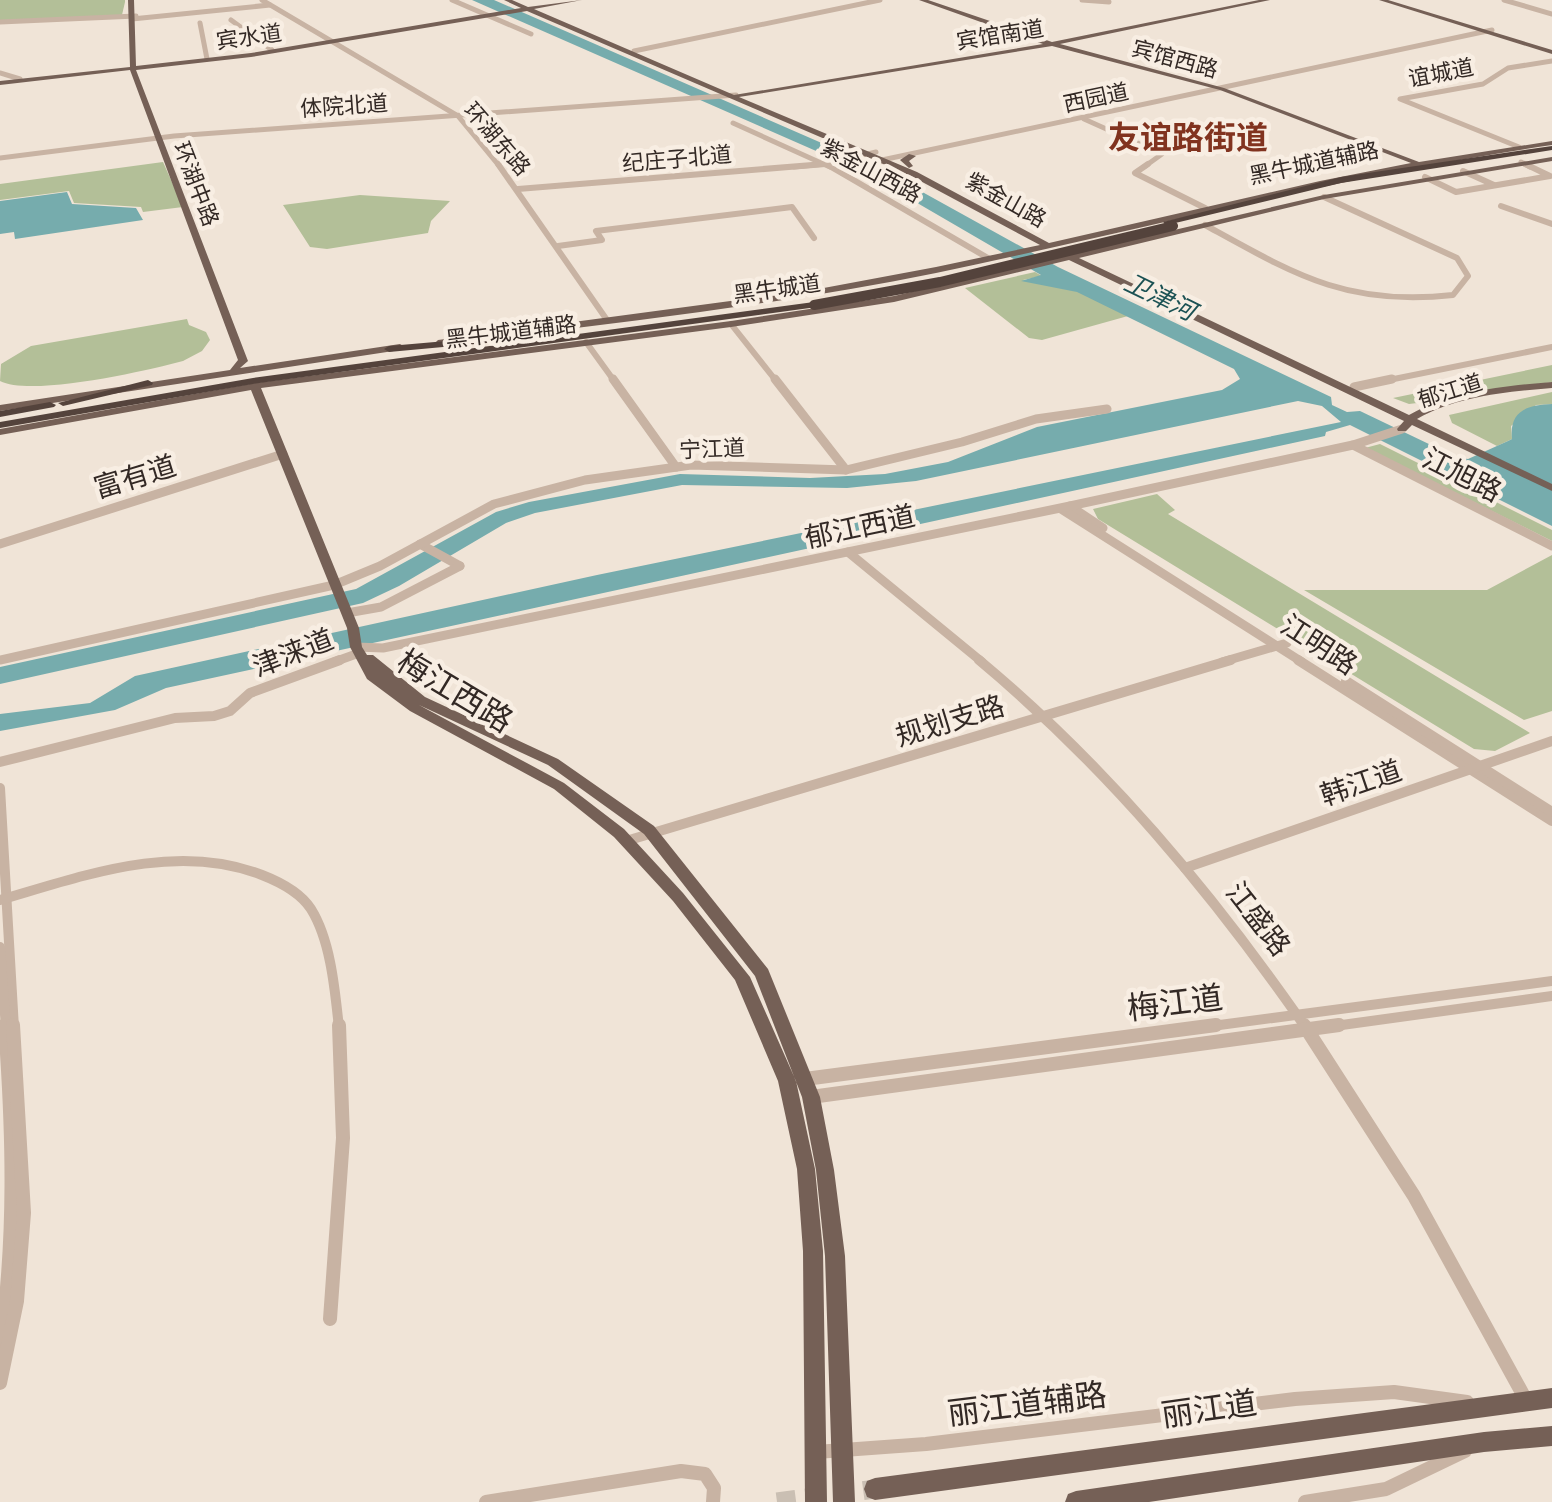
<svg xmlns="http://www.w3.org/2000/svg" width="1552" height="1502" font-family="'DejaVu Sans','Noto Sans SC',sans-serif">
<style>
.green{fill:#b3bf98}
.water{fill:#76acad}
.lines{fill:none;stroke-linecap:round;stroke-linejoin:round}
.major-tunnel{stroke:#cabfb3;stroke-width:19;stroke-dasharray:19 10;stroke-linecap:butt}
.minor-far4{stroke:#c8b3a3;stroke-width:5}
.minor-far3{stroke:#c8b3a3;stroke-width:6}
.minor-far2{stroke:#c8b3a3;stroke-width:9}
.minor-far1{stroke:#c8b3a3;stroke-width:10}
.minor{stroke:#c8b3a3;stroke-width:14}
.major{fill:#756056;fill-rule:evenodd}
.highway{fill:#54433c;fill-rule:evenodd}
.highway-bridge{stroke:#54433c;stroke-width:10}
.labels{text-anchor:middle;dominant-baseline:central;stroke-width:9;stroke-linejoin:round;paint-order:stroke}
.far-street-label{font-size:22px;fill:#332925;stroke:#f8eee3}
.far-water-label{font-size:25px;font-style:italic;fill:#1c5254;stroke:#f8eee3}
.street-label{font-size:28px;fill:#332925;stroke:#f8eee3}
.far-district-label{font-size:32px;font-weight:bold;fill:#81331f;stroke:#f8eee3}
.near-street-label{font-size:32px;fill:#332925;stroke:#f8eee3}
</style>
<rect width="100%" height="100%" fill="#f0e4d7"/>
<g class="green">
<path d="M0 0H125V2L122 15 0 21Z"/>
<path d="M163 162 183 207 143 212 141 207 74 203 69 191 0 200V184Z"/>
<path d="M360 195 450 201 431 221 428 233 327 249 310 247 283 205Z"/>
<path d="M1035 272 1042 276 1023 280 1080 292 1128 316 1042 340 1029 338 965 288Z"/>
<path d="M187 319 189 325 206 332 210 340 202 351 183 361C146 371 31 397 0 381L1 364 31 346Z"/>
<path d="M1552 365V382L1470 394 1462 389 1435 395 1442 400 1409 404 1393 398Z"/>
<path d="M1552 392V404L1536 405 1511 426 1512 439 1497 446 1452 423 1449 415Z"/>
<path d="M1380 444 1552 530V541L1365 448Z"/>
<path d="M1157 494 1175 510 1168 514 1530 733 1495 751 1474 749 1098 519 1093 509Z"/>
<path d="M1552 555V711L1524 720 1304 590H1487Z"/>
</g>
<g class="water">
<path d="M472 0H494L879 168 1058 267 1331 397 1332 405 1347 412 1360 411 1456 457 1468 459 1508 441 1512 439C1509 410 1528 405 1552 404V526L1350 425 1326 432 1325 436 166 688 115 710 0 731V714L90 703 135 676 597 575 1341 422 1322 406 1298 401 916 481 847 488 682 485 535 513 506 523 399 586 363 603 0 684V667L356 589 496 512 529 502 680 474 810 478 885 474 948 462 1037 427 1222 390 1240 379 1234 369 1077 292 1021 281 1041 275 864 172Z"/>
<path d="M67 192 72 204 136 208 143 220 15 239 14 232 0 234V201Z"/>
</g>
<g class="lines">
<path class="major-tunnel" d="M777 1502 875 1489"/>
<g class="minor-far4">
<path d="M262 0 458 116 500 167"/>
<path d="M452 0 531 34"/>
<path d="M1082 0 1109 2"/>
<path d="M1504 0 1552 14"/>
<path d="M132 19 270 5"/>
<path d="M231 20 272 50"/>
<path d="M0 22 136 16"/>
<path d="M200 23 207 59"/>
<path d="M634 51 880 0"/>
<path d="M0 73 20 79"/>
<path d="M1084 119 1162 154 1144 167"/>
<path d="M733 123 830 167"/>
<path d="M1519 147 1400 99 1483 84 1508 68 1552 61"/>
<path d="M0 158 174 136 736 95"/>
<path d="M882 160 1492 30"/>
<path d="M1521 162 1530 167"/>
<path d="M794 167 826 164 876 152"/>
</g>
<g class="minor-far3">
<path d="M498 164 607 320"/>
<path d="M826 164 988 258"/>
<path d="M1148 164 1135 173 1205 208"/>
<path d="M1463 171 1494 185"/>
<path d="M1425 177 1456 192 1550 176 1525 164"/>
<path d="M518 189 825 164"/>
<path d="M1501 206 1552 224"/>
<path d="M1205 225C1294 274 1347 307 1453 295L1468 276 1457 258 1324 197"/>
<path d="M558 246 602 240 596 231 792 207 814 238"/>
<path d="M731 324 777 382"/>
<path d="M586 342 615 382"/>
<path d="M1379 382 1552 347"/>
</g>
<g class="minor-far2">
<path d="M613 379 676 467"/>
<path d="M775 379 846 470"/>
<path d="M1354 387 1392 379"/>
<path d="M1353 445 1552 546"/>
<path d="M1070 506 1103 528"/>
<path d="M1061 509 1302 662"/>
<path d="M0 544 283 454"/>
<path d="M420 544 460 566"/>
<path d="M848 552 982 662"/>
<path d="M347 613 381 607 460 566"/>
<path d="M356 647 383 648 1070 506 1353 445 1402 429"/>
<path d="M0 660 334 585 380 566 494 504 585 480 691 465 846 470 962 442 1036 419 1107 409"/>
<path d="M334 662 359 653"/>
<path d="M1222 662 1287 643"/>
</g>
<g class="minor-far1">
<path d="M979 660C1106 766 1211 891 1306 1028"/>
<path d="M1298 660 1552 821"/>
<path d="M1346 681 1552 812"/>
<path d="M0 762 175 718 214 716 230 711 250 693 340 660"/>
<path d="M0 788 14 1028"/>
<path d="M626 841 1231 660"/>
<path d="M1185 868 1552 741"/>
<path d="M0 900C83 876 176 841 262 875 280 882 300 892 311 909 331 941 335 991 339 1028"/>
<path d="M0 947 6 1028"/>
<path d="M1197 1028 1552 981"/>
<path d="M1320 1028 1552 996"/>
</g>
<g class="minor">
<path d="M1304 1025 1414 1196 1526 1400"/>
<path d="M805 1079 1216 1025"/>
<path d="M811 1097 1339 1025"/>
<path d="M330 1319 343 1138 339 1025"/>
<path d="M0 1347C16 1239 13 1133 5 1025"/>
<path d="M0 1383 17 1301 24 1213 13 1025"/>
<path d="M816 1452 926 1444 1295 1399 1394 1392 1467 1402"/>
<path d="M486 1502 681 1471 705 1474 714 1488 713 1502"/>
<path d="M1305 1502 1386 1489 1465 1451"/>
</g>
<g class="major">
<path d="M128 0H134L136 66 251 53 521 8 504 0H512L528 7 582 0 534 9 734 95 1043 44 919 0H928L1052 42 1259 0H1270L1060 44 1224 88 1419 162 1552 141V145C1344 175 1142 230 936 273 773 306 606 324 441 345L436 342 438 340 813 290 936 267 1040 245 911 176 527 11 251 57 136 70 248 361 240 368 400 344 405 347 400 350 0 411V405L230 370 238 360 130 70 0 85V81L130 67ZM1052 46 1220 90 1411 163 1320 181 1049 243 917 172 739 97Z"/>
<path d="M1379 0H1388L1552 50V54Z"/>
<path d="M909 154 916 156 909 161 913 166 909 168 900 160Z"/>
<path d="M1552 157V161L1324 199 1079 258 1409 415C1452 391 1503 386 1552 382V388C1506 392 1458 396 1417 419L1552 484V491L1412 425 1406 431H1398L1397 429 1404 421 1069 260 894 302 731 327 261 388 359 628 362 647 367 655H373L425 697 558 759 654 826 768 969 820 1097 834 1170 845 1256 855 1502H833L825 1256 816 1170 802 1097 755 976 644 834 548 765 419 705 564 783 624 829 683 893 750 977 796 1081 815 1169 823 1251 827 1502H805L803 1251 797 1169 778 1081 735 980 673 901 614 837 554 789 410 711 367 679 350 647 347 628 251 390 0 435V429L255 383 731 321 894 296 1063 256V253L1071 254 1324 195Z"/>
<path d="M1552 1388V1408L875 1500 867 1497 864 1489 867 1481 875 1478Z"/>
<path d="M1552 1426V1446L1484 1452 1149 1502H1065L1068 1494 1076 1491 1484 1432Z"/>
</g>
<g class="highway">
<path d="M1552 146V150L1341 183 1167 225 1163 222 1341 177Z"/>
<path d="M814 302 817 303V307L253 384 0 428V422L253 378Z"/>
<path d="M504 336 509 339 508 341 389 352 384 349 389 346Z"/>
<path d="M148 380 153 383 152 385 63 406 58 403Z"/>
<path d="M50 402 56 405 54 407 0 417V411Z"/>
</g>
<path class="highway-bridge" d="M814 305 940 282 1173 226"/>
</g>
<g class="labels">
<g class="far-street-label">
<text transform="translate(1000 35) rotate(-9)">宾馆南道</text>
<text transform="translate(249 37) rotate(-8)">宾水道</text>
<text transform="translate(1175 59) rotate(15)">宾馆西路</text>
<text transform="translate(1441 73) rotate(-11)">谊城道</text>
<text transform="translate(1096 98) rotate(-12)">西园道</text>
<text transform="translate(344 106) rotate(-4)">体院北道</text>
<text transform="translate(497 139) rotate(49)">环湖东路</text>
<text transform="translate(677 159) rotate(-5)">纪庄子北道</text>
<text transform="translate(1314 163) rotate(-12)">黑牛城道辅路</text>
<text transform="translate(871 171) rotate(28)">紫金山西路</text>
<text transform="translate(196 184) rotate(69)">环湖中路</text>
<text transform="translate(1006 200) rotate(29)">紫金山路</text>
<text transform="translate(777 289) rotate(-8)">黑牛城道</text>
<text transform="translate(511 332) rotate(-7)">黑牛城道辅路</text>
<text transform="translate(1450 391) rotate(-17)">郁江道</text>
<text transform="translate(712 449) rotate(-2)">宁江道</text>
</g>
<g class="far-water-label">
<text transform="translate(1160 297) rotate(26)">卫津河</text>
</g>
<g class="street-label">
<text transform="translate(1462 475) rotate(27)">江旭路</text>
<text transform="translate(135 477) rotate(-17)">富有道</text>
<text transform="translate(860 527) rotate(-12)">郁江西道</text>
<text transform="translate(1319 645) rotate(33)">江明路</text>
<text transform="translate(293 653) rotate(-21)">津涞道</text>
<text transform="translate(950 721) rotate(-17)">规划支路</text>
<text transform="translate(1361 783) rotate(-19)">韩江道</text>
<text transform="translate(1258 919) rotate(52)">江盛路</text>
</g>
<g class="far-district-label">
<text x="1188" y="138">友谊路街道</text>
</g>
<g class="near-street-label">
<text transform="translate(455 691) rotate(31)">梅江西路</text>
<text transform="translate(1175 1003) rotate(-7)">梅江道</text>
<text transform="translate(1027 1404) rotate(-7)">丽江道辅路</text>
<text transform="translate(1209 1409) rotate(-8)">丽江道</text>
</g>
</g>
</svg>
